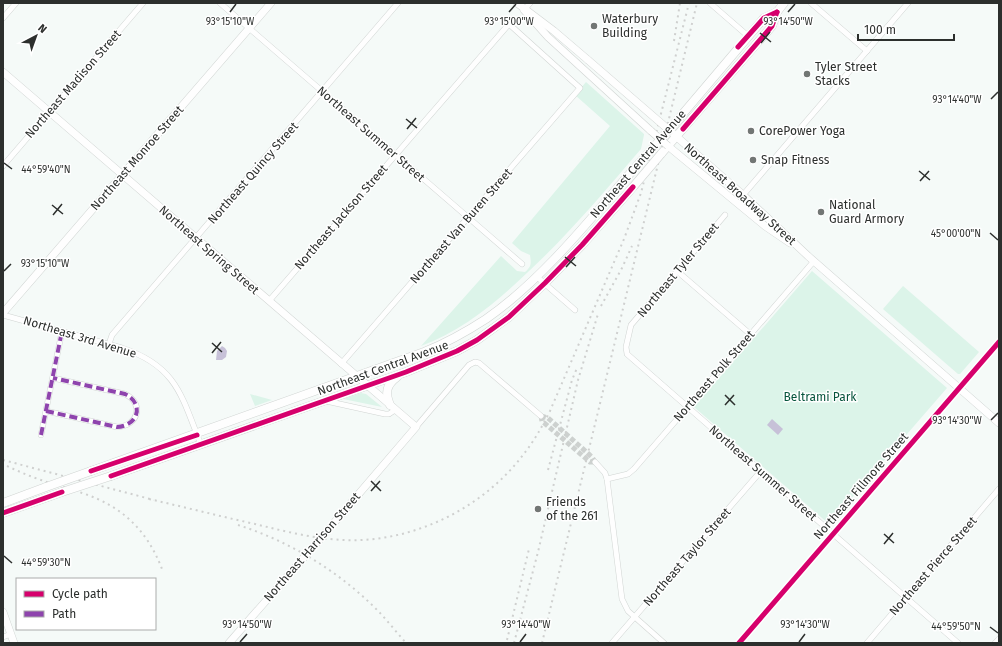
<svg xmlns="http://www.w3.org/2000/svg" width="1002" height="646" font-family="'Fira Sans',sans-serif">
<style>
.green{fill:#dcf4e9}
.water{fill:#c7c1d8}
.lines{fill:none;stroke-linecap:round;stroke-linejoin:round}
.street-tunnel{stroke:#cdd1cf;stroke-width:5;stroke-dasharray:5 2.5;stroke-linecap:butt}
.street-casing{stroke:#d1d5d3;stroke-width:6}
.secondary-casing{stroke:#d1d5d3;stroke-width:8}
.primary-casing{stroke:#d1d5d3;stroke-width:9}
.street{stroke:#fefefe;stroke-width:5}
.secondary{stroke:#fefefe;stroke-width:7}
.primary{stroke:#fefefe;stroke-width:8}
.rail{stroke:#cfd0cf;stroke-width:2;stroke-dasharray:2 4;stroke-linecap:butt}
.secondary-bridge-casing{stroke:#d1d5d3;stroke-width:8;stroke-linecap:butt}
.primary-bridge-casing{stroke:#d1d5d3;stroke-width:9;stroke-linecap:butt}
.secondary-bridge{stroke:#fefefe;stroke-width:7}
.primary-bridge{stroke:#fefefe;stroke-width:8}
.quiet{stroke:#8e44ad;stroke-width:4;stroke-dasharray:8 4;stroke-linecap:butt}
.cycleway-casing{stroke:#fff;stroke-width:8}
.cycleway{stroke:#d6006c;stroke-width:5}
.ticks{fill:none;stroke:#2c2f2d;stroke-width:1.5}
.poi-dot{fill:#727674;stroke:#fff;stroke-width:1.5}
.labels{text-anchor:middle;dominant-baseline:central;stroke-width:3;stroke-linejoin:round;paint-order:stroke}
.poi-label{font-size:12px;fill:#2c2f2d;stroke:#fff;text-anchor:start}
.street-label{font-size:12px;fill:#2c2f2d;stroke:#fff}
.park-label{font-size:12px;fill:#06543c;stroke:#fff}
.ticks-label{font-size:10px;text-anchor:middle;fill:#2c2f2d;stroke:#fff;stroke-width:3;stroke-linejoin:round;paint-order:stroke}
</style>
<rect width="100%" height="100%" fill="#f5faf8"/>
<g class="green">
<path d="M586 82 644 134V135L641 149C605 191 569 234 528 272 497 302 462 331 421 346L501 256 517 271 525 272C532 266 531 263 530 255L521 251 512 243 610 126 575 95Z"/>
<path d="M812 271 947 388 829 524 694 407Z"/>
<path d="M903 286 979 352 960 374H958L883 309Z"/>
<path d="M361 393 366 394 382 407 343 399Z"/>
<path d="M250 394 272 400 255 406Z"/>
</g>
<g class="water">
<path d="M222 346 225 348 227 351 226 357 222 360H216L217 351Z"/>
<path d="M772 419 783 429 778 435 767 425Z"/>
</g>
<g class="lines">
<g class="street-tunnel">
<path d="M541 416 542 421 590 462H595"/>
<path d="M541 416 548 418 592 457 595 462"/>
</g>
<defs>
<g id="street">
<path d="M220 3 522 264"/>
<path d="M710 3 748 36"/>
<path d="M811 3 867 51"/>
<path d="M524 10 530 3"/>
<path d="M3 18 16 3"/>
<path d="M3 166 143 3"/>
<path d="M743 195 908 3"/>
<path d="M725 215 631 325 626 347 627 354 958 643"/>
<path d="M677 271 750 334"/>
<path d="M536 276 575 310"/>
<path d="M269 301 509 24 580 88 341 364"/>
<path d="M3 315 122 348C177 366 182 397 201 445"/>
<path d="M109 344 112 335 398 3"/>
<path d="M326 401 385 414H389L395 410"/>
<path d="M46 411 117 427C138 426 145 404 125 394L53 378"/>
<path d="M416 427 469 365 475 362 479 363 541 416"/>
<path d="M41 435 62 331"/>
<path d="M595 462 605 473 607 479 622 599 628 611 664 643"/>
<path d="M607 479 628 474 634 469 814 261"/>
<path d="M3 637 11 634"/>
<path d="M612 643 761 471"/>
<path d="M739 643 999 342"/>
<path d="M867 643 999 489"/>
<path d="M995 643 999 639"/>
</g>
<g id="secondary">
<path d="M517 3 554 31 588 60"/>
<path d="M524 10 548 37 651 131"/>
<path d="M3 72 416 427 321 538 229 643"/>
<path d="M669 130 743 195 808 256 999 423"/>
<path d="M668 146 765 226 790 243"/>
<path d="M3 313 271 3"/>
<path d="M3 612 14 643"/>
</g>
<g id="primary">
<path d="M669 130 764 18 777 12"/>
<path d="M661 154 772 26 777 12 784 3"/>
<path d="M390 405C385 393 386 385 397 377"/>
<path d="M91 471 424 352C446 343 466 332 486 319 538 283 584 227 625 179"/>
<path d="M111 476 406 372 457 351 477 340 509 317 545 283 582 245 633 187"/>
<path d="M3 503 46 487"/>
<path d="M3 513 62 492"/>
</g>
</defs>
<use href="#street" class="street-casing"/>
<use href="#secondary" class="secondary-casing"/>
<use href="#primary" class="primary-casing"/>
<use href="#street" class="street"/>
<use href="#secondary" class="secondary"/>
<use href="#primary" class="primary"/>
<g class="rail">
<path d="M674 41 680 3"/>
<path d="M601 306 622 268 632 246"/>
<path d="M3 460 154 500"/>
<path d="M7 466C18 471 29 476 41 480 54 485 69 488 82 493 122 506 147 530 162 569"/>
<path d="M548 470 572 380 577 368"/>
<path d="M149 499C184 507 219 516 255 524 284 531 314 539 344 540 412 543 482 509 523 455 534 441 542 427 550 411L624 239 641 193 689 3"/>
<path d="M238 525C292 542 343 574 382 615 390 624 398 634 406 643"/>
<path d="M507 640 529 549"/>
<path d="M514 643 538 552 578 380 598 314"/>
<path d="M542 643 697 3"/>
</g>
<defs>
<g id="secondary-bridge">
<path d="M588 60 669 130"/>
<path d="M651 131 668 146"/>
</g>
<g id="primary-bridge">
<path d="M625 179 669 130"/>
<path d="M633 187 661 154"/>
<path d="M46 487 91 471"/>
<path d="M62 492 111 476"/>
</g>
</defs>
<use href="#secondary-bridge" class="secondary-bridge-casing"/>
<use href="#primary-bridge" class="primary-bridge-casing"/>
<use href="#secondary-bridge" class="secondary-bridge"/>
<use href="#primary-bridge" class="primary-bridge"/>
<g class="quiet">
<path d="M46 411 117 427C138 426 145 404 125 394L53 378"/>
<path d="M41 435 62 331"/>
</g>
<defs>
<g id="cycleway">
<path d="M738 47 764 18 777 12"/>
<path d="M683 129 772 26 777 12"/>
<path d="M91 471 197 435"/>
<path d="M111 476 406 372 457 351 477 340 509 317 545 283 582 245 633 187"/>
<path d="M3 513 62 492"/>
<path d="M739 643 999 342"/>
</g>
</defs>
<use href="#cycleway" class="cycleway-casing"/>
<use href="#cycleway" class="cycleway"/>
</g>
<path class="ticks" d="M230 12 236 4M509 12 516 4M788 12 795 4M760 33 771 42M761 43 770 32M991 99 998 92M406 119 417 128M407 129 416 118M4 163 12 169M919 171 930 180M920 181 929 171M52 205 63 214M53 215 62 204M990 233 998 240M565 257 576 266M566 267 575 257M4 271 11 264M212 343 222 352M212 353 221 342M725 395 735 405M725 405 734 395M991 420 998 413M371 481 381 491M371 491 380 481M884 534 894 543M884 544 893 533M4 556 12 563M990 627 998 633M240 642 247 634M520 642 526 634M799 642 805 634"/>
<g class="poi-dot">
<circle cx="594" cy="26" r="4"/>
<circle cx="807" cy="74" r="4"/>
<circle cx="751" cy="131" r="4"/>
<circle cx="753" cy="160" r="4"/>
<circle cx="821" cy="212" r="4"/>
<circle cx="538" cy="509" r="4"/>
</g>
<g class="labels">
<g class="poi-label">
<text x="602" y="19">Waterbury<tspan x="602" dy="14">Building</tspan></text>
<text x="815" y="67">Tyler Street<tspan x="815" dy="14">Stacks</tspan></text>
<text x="759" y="131">CorePower Yoga</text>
<text x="761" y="160">Snap Fitness</text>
<text x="829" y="205">National<tspan x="829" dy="14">Guard Armory</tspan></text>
<text x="546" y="502">Friends<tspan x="546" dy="14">of the 261</tspan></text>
</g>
<g class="street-label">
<text transform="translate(73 84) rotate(-49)">Northeast Madison Street</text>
<text transform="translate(371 134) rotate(41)">Northeast Summer Street</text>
<text transform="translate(137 158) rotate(-49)">Northeast Monroe Street</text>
<text transform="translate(638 164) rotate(-49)">Northeast Central Avenue</text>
<text transform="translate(253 173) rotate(-49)">Northeast Quincy Street</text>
<text transform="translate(740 194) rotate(42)">Northeast Broadway Street</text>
<text transform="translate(341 217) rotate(-49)">Northeast Jackson Street</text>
<text transform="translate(461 226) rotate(-49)">Northeast Van Buren Street</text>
<text transform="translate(209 250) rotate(41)">Northeast Spring Street</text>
<text transform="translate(678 270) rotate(-50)">Northeast Tyler Street</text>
<text transform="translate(80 337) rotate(17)">Northeast 3rd Avenue</text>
<text transform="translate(383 368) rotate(-20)">Northeast Central Avenue</text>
<text transform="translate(714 376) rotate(-49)">Northeast Polk Street</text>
<text transform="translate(763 473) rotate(41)">Northeast Summer Street</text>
<text transform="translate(861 486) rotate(-49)">Northeast Fillmore Street</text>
<text transform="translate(312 547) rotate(-49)">Northeast Harrison Street</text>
<text transform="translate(687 557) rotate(-49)">Northeast Taylor Street</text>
<text transform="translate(933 566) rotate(-49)">Northeast Pierce Street</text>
</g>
<g class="park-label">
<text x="820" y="397">Beltrami Park</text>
</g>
</g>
<g class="ticks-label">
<text x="509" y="25">93°15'00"W</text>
<text x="788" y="25">93°14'50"W</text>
<text x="230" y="25">93°15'10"W</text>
<text x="957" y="103">93°14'40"W</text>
<text x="46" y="173">44°59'40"N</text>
<text x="956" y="237">45°00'00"N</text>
<text x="45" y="267">93°15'10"W</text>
<text x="957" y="424">93°14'30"W</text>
<text x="46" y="566">44°59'30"N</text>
<text x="247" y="628">93°14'50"W</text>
<text x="526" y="628">93°14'40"W</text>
<text x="805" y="628">93°14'30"W</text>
<text x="956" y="630">44°59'50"N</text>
</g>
<rect width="1002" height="646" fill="none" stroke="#2c2f2d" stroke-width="8"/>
<rect x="16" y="578" width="140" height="52" fill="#ffffff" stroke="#abacab"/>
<rect x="24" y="591" width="20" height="6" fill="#d6006c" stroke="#abacab"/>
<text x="52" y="598" font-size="12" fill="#2c2f2d">Cycle path</text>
<rect x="24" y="611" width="20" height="6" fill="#8e44ad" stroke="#abacab"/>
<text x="52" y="618" font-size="12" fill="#2c2f2d">Path</text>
<g transform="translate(36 36) rotate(41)" stroke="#ffffff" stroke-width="3" paint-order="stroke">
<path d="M0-3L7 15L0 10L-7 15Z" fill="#2c2f2d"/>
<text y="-6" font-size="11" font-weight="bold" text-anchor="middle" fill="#2c2f2d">N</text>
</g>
<path d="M858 34v6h96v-6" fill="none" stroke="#2c2f2d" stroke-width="2"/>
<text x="864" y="34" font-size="12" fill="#2c2f2d" stroke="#ffffff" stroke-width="3" paint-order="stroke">100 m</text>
</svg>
